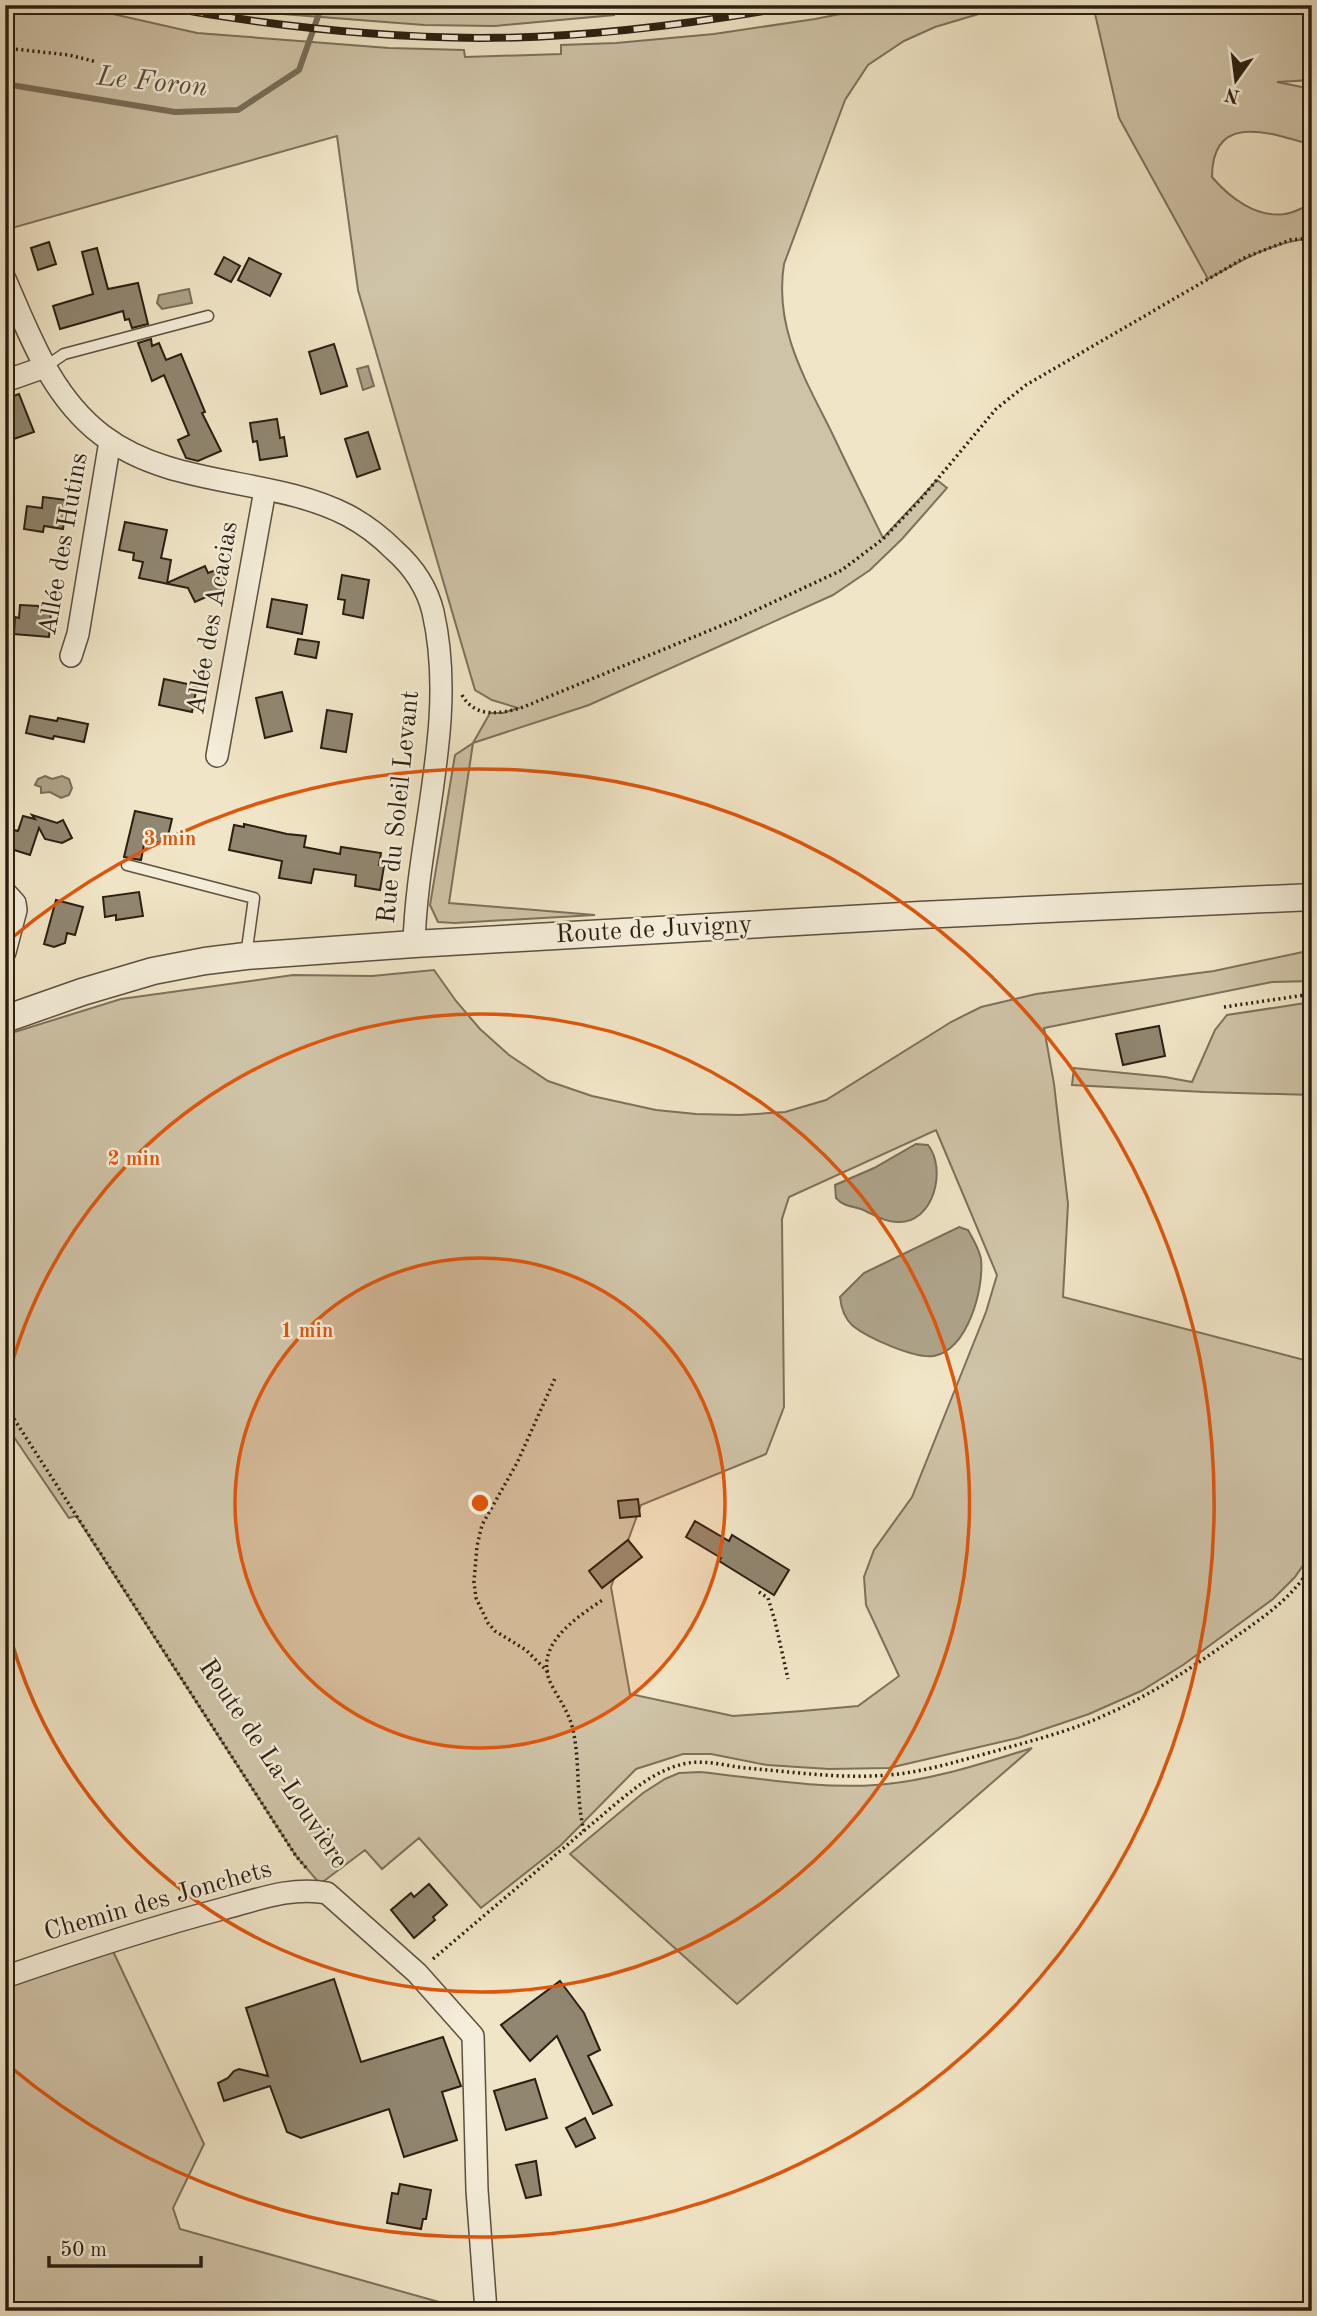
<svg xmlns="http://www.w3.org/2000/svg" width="1317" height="2316" font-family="'Old Standard TT',serif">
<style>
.green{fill:#cfc3a7;stroke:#7d715c;stroke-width:2;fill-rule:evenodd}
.water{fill:#ada289;stroke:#796e59;stroke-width:2}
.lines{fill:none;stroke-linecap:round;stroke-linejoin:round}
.stream{stroke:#796e59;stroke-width:6}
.building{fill:#918670;stroke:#2b1f12;stroke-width:2}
.service-casing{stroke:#5c503f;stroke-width:13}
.minor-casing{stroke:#5c503f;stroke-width:24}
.tertiary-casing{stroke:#5c503f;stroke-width:29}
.path{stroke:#2b1f12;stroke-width:3.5;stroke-dasharray:2 3.5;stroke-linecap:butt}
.service{stroke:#f5eeda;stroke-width:10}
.minor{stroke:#f5eeda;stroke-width:21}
.tertiary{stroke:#f5eeda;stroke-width:26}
.rail-casing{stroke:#2b1f12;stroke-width:8}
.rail{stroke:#f5eeda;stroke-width:5;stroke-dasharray:16;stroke-linecap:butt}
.ring{fill:none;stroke:#df560c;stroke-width:3.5}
.labels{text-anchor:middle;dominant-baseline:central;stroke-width:5;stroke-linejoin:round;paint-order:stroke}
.street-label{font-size:26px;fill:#2b1f12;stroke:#f5eeda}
.water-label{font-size:28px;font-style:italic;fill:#584d3c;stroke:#f5eeda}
.centre{fill:#df560c;stroke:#f5eeda;stroke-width:3.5}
.ring-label{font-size:21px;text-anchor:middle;font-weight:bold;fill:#df560c;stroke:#f5eeda;stroke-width:5;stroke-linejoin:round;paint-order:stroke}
</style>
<rect width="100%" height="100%" fill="#f0e5c6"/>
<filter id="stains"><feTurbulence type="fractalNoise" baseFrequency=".00286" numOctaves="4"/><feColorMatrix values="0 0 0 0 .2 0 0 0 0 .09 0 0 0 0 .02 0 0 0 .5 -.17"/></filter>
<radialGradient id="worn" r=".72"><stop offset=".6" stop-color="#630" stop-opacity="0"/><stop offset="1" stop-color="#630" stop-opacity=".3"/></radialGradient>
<g class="green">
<path d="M5 5H73L197 33 389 48 464 50 465 57 561 54V45L616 43 714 34 815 19 886 5H1009L935 27 904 41 868 65 845 100 784 264C774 327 804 377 831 431 848 467 866 503 883 538L937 480 947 488 902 539 870 570 833 595 589 705 473 743 449 903 595 915 455 923 438 922 430 905 455 755 473 743 490 713H503L518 708 492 700 475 690 358 290 337 136 5 230Z"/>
<path d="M241 5H613L614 15 495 26 424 25 282 14Z"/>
<path d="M1093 5H1312V80L1277 82 1312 89V145C1270 133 1212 111 1212 177 1230 198 1256 218 1285 214 1294 213 1303 207 1312 204V238C1272 242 1242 260 1208 279L1119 118Z"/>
<path d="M1312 950V981L1272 982 1044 1028 1054 1084 1068 1204 1063 1297 1312 1362V1552L1295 1577 1273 1599 1183 1665 1141 1691 1089 1714 1018 1738 889 1768 829 1769 767 1765 711 1754H683L636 1769 561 1845 481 1908 419 1838 382 1869 365 1850 320 1884 296 1856 76 1516 69 1518 5 1424V1035L121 999 293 975 372 976 434 970 456 1001 480 1029 509 1055 548 1081 592 1096 656 1110 696 1114 740 1115 785 1112 826 1100 951 1022 981 1007 1036 994 1214 971ZM936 1130 997 1275 986 1312 912 1497 874 1550 864 1577 866 1605 899 1676 858 1706 802 1711 733 1716 630 1694 611 1587 641 1505 766 1454 784 1407 782 1219 789 1197Z"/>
<path d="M1312 1002V1095L1204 1092 1072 1085 1074 1068 1165 1077 1192 1082 1215 1030 1227 1015Z"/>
<path d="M1032 1748 737 2004 570 1854 643 1793 665 1779 679 1773 700 1772C758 1778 817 1789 876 1785 930 1781 981 1764 1032 1748Z"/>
<path d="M111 1947 204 2144 173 2208 180 2229 471 2311H5V1984Z"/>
</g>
<g class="water">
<path d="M189 289 192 303 162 309 157 303 159 295Z"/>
<path d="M368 366 374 386 363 390 357 369Z"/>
<path d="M45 776 52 779 62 776 69 779 72 788 69 795 61 798 50 792 41 793V787L35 785 38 779Z"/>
<path d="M916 1144 928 1145C947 1169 934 1224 897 1222 884 1222 873 1214 861 1209 851 1206 843 1206 836 1198L835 1185 874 1168Z"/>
<path d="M959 1227 968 1230C973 1239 979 1248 981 1259 984 1289 968 1349 934 1356 915 1359 868 1338 853 1326 844 1318 841 1308 840 1297L864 1273Z"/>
</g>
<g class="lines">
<path class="stream" d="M5 84 175 112 238 110 299 70 322 5"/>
</g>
<g class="building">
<path d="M49 242 56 264 38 270 31 248Z"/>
<path d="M97 248 108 289 138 283 148 324 132 328 129 319 125 320 123 311 60 329 53 306 93 294 82 252Z"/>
<path d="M224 257 240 266 231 282 215 274Z"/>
<path d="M249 258 281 274 270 296 238 280Z"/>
<path d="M151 339 152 346 159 343 166 360 181 354 205 412 202 413 221 451 198 461 186 458 178 440 189 435 164 375 152 381 138 343Z"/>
<path d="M334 344 347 386 321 394 309 352Z"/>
<path d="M19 394 34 432 5 442V399Z"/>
<path d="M277 419 280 438 284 437 287 456 260 460 257 441 253 442 250 423Z"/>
<path d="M368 432 380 469 357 477 345 439Z"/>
<path d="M43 497 67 500 63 529 44 526 43 532 24 529 27 506 42 508Z"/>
<path d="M125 522 167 530 161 558 171 560 167 583 205 566 208 573 216 570 224 589 195 602 188 588 139 578 143 562 133 560 134 553 119 550Z"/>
<path d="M342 575 369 580 363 618 343 614 345 600 338 599Z"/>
<path d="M272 599 307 605 302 634 267 627Z"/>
<path d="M20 605 39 606V611L51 612 49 637 14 634 15 617 19 618Z"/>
<path d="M298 639 319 642 316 658 295 654Z"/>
<path d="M164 679 197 686 192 712 159 705Z"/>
<path d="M282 692 292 731 265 738 256 698Z"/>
<path d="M327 710 352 714 346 752 321 748Z"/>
<path d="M30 716 57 721 58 718 88 724 84 742 54 736 53 739 26 733Z"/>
<path d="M135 811 172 819 166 844 145 840 141 860 124 857Z"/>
<path d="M32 815 57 823 63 820 72 838 62 843 45 839 39 828 30 855 8 848 14 830 18 831 23 816 35 819Z"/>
<path d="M244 824 287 834 306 836 304 847 340 854 341 847 381 853 379 865 384 866 380 890 355 886 356 875 314 869 311 883 279 878 282 861 229 850 234 825 244 827Z"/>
<path d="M139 892 143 916 116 920V915L105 917 103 897Z"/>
<path d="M56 900 83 907 75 935 67 933 65 943 54 947 44 944Z"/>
<path d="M1159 1026 1165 1056 1123 1065 1116 1034Z"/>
<path d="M638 1499 640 1516 620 1518 618 1501Z"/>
<path d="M695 1521 729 1541 732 1535 789 1570 774 1595 719 1561 721 1558 686 1537Z"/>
<path d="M628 1540 642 1557 602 1588 589 1571Z"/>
<path d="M429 1884 447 1905 433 1917 435 1920 414 1938 391 1910 411 1893 414 1897Z"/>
<path d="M334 1979 361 2062 443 2037 461 2086 442 2092 457 2140 404 2157 389 2109 301 2138 287 2132 270 2086 224 2101 218 2083 228 2078 234 2071 239 2069 268 2076 246 2008Z"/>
<path d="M560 1981 584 2013 600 2050 588 2056 612 2105 593 2114 557 2036 530 2061 501 2025Z"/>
<path d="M535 2079 547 2118 506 2130 494 2091Z"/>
<path d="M585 2118 595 2138 576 2147 566 2128Z"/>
<path d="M536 2161 541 2195 526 2198 516 2165Z"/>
<path d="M400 2184 431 2190 426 2219H423L421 2229 387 2223 392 2193 398 2194Z"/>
</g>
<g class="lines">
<defs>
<g id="service">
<path d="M45 367 64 354 208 316"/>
<path d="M127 865 254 898 246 956"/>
</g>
<g id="minor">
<path d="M5 279C30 336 51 396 102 435 173 489 271 476 347 515 364 524 380 536 394 550 412 566 427 587 433 612 458 721 417 834 414 944"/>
<path d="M5 381 45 367"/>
<path d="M71 656 78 634 110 441"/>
<path d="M217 756 265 490"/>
<path d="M5 892 15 903 16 910 5 952"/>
<path d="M5 1977C77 1952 149 1928 222 1909 256 1900 292 1886 327 1893L417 1973 473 2036 477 2190 486 2311"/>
</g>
<path id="tertiary" d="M5 1019 82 992 153 971 205 961 246 956 414 944 920 915 1312 897"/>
</defs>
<use href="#service" class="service-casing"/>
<use href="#minor" class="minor-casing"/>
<use href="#tertiary" class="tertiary-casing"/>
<g class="path">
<path d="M5 48 69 55 97 62"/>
<path d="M462 695C475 718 499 714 521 708L735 620 842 570 883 539 920 500 996 409 1026 385 1246 257 1290 240 1312 238"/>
<path d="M1224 1007 1312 994"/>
<path d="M5 1405 296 1856 308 1870"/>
<path d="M759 1592 768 1598 775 1621 788 1679"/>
<path d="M548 1672 526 1650 495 1631 488 1623 476 1598 474 1582 477 1546 482 1525 517 1463 556 1376"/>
<path d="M584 1831C576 1800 580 1767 574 1735 571 1716 561 1702 552 1686 531 1646 576 1618 604 1599"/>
<path d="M433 1959 619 1801C640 1784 661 1768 688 1763 707 1760 727 1766 746 1768 793 1772 841 1779 889 1775 924 1772 958 1761 992 1752 1030 1741 1068 1732 1103 1716 1149 1696 1190 1669 1231 1640 1262 1618 1292 1599 1312 1565"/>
</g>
<use href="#service" class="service"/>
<use href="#minor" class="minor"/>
<use href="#tertiary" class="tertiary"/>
<defs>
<path id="rail" d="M156 5C263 25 371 37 480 38 587 38 693 24 798 5"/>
</defs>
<use href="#rail" class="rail-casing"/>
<use href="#rail" class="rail"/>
</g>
<circle cx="480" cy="1503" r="245" fill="#df560c" fill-opacity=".12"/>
<g class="ring">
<circle cx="480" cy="1503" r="245"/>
<path d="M6 1385A489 489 0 1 1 6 1621"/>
<path d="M8 941A734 734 0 1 1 8 2065"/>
</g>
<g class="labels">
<g class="street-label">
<text transform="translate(64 544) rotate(-80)">Allée des Hutins</text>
<text transform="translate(213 618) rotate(-80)">Allée des Acacias</text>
<text transform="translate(399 807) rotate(-84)">Rue du Soleil Levant</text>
<text transform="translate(654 930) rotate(-3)">Route de Juvigny</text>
<text transform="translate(273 1764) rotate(56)">Route de La-Louvière</text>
<text transform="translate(158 1901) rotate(-16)">Chemin des Jonchets</text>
</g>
<g class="water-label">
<text transform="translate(152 83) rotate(6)">Le Foron</text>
</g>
</g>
<circle cx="480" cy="1503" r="10" class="centre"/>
<g class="ring-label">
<text x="170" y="845">3 min</text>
<text x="134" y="1165">2 min</text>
<text x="307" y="1337">1 min</text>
</g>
<rect width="1317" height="2316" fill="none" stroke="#f0e5c6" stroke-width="28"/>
<rect x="7" y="7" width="1303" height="2302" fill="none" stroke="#2b1f12" stroke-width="3.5"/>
<rect x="14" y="14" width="1289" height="2288" fill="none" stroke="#2b1f12" stroke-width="2"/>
<g transform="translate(1236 80) rotate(194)" stroke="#f5eeda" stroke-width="5" paint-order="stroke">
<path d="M0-5L12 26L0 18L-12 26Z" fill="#2b1f12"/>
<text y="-10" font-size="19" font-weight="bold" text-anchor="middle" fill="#2b1f12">N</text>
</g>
<path d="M49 2256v10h152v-10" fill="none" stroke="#2b1f12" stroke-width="3.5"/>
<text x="60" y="2256" font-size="21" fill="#2b1f12" stroke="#f5eeda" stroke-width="5" paint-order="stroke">50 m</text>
<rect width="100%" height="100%" filter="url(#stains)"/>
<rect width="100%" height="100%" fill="url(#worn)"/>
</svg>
